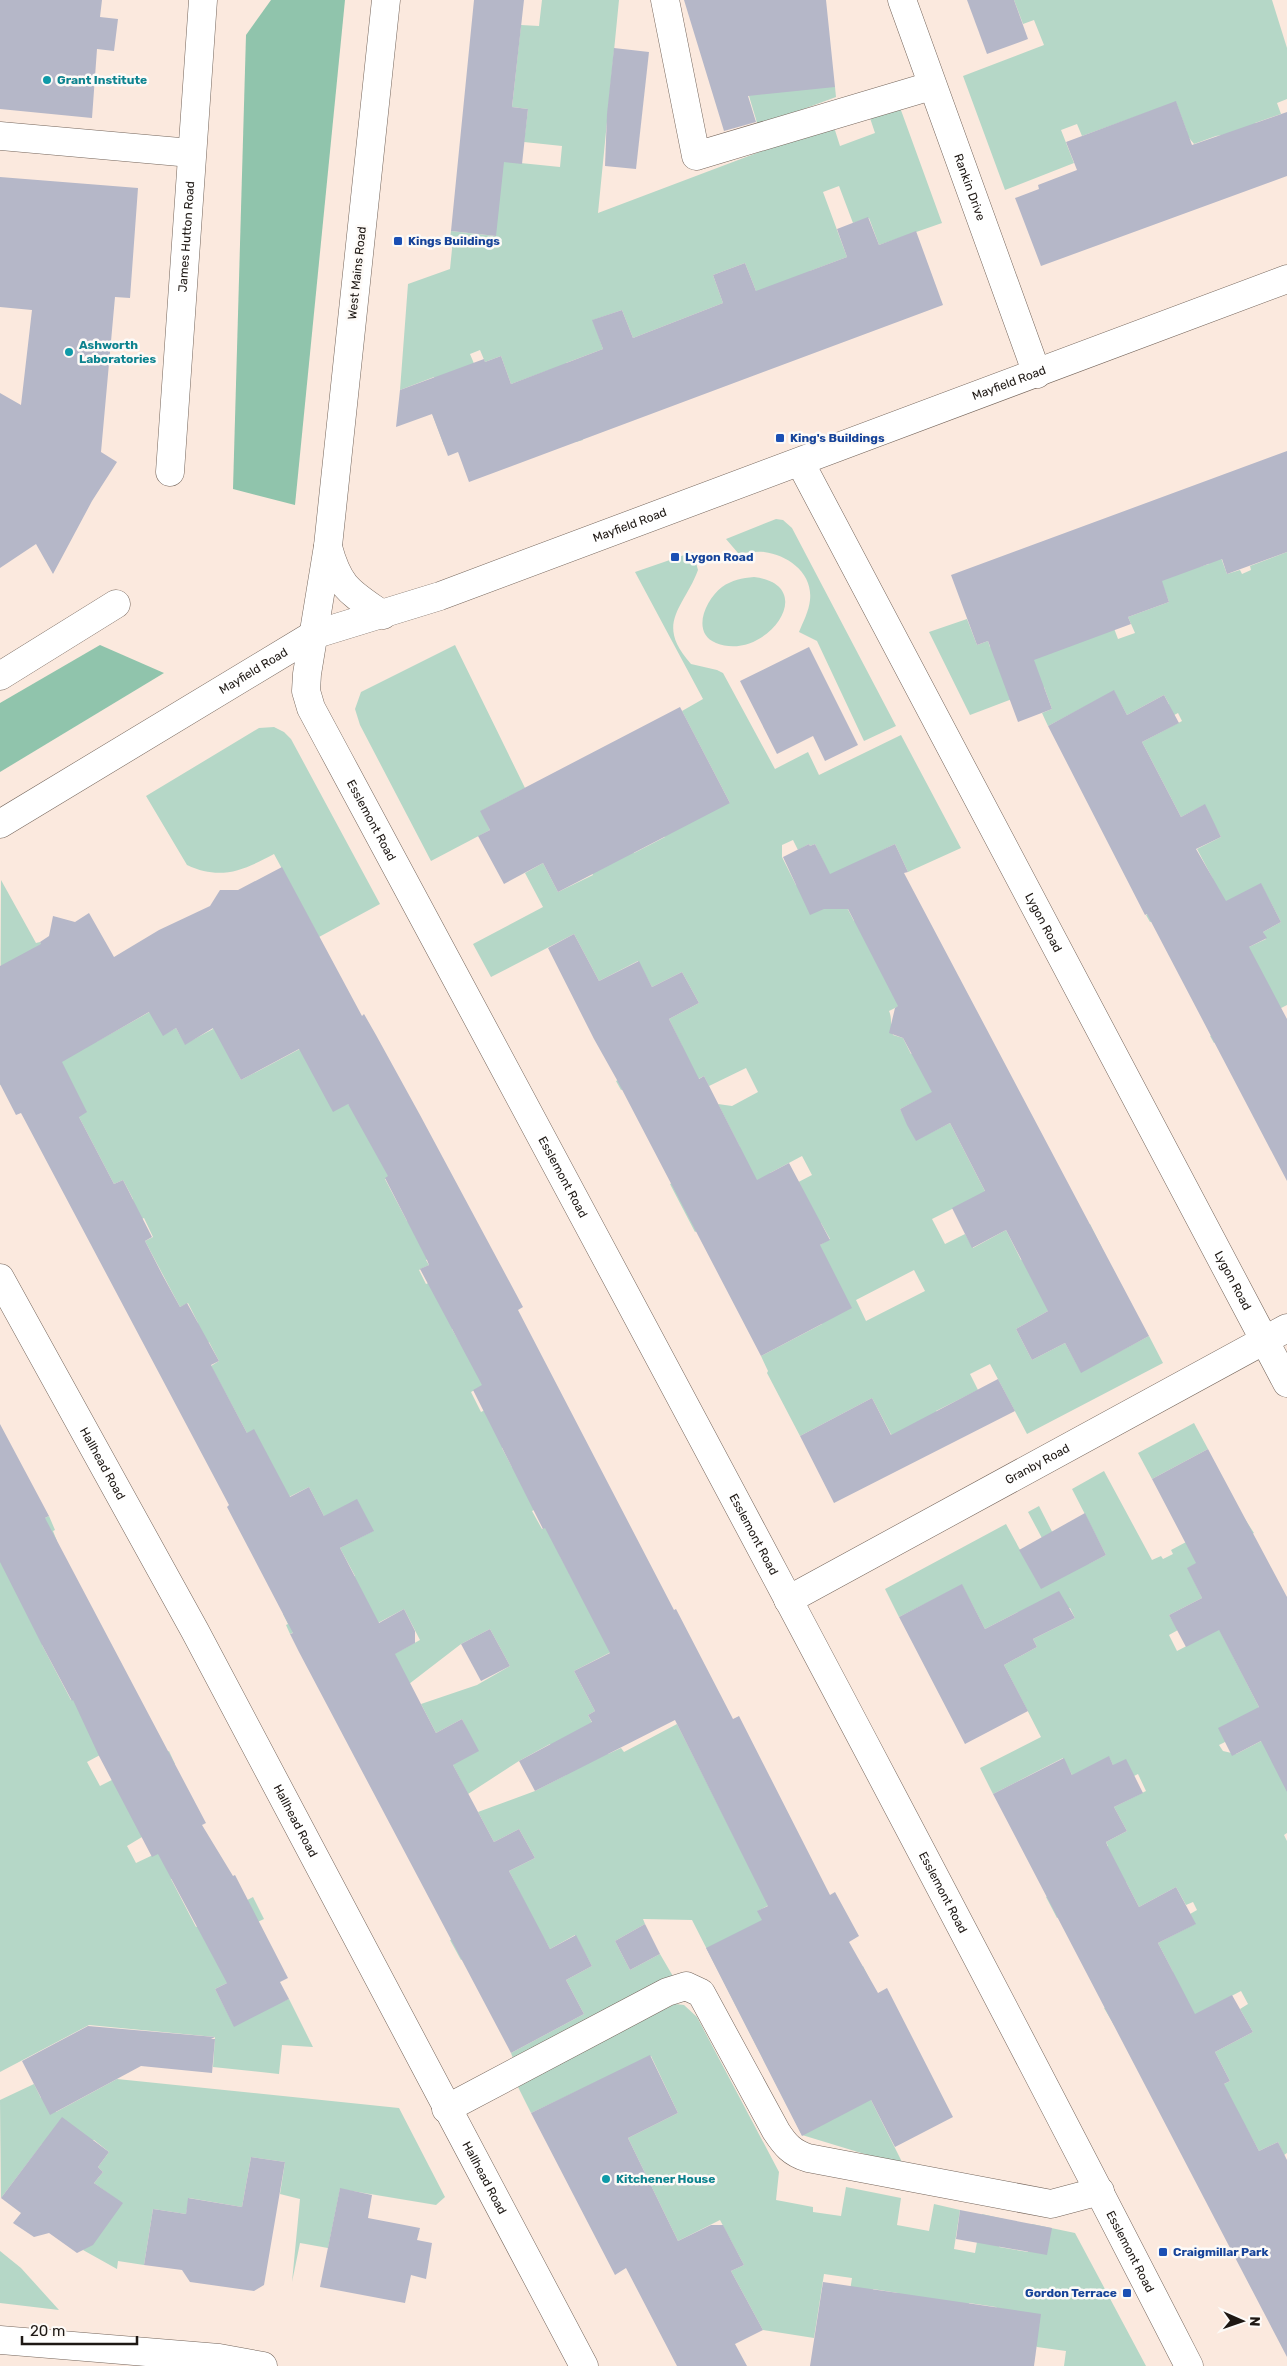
<svg xmlns="http://www.w3.org/2000/svg" width="1287" height="2366" font-family="Rubik,sans-serif">
<style>
.green{fill:#b5d7c7;fill-rule:evenodd}
.forest{fill:#90c4ac}
.building{fill:#b5b7c8}
.lines{fill:none;stroke-linecap:round;stroke-linejoin:round}
.minor-casing{stroke:#74655b;stroke-width:29}
.minor{stroke:#fff;stroke-width:28}
.culture-dot{fill:#0f9aa8;stroke:#fdfaf7;stroke-width:2}
.transit-dot{fill:#1a4fb4;stroke:#fdfaf7;stroke-width:2}
.labels{text-anchor:middle;dominant-baseline:central;stroke-width:5;stroke-linejoin:round;paint-order:stroke}
.culture-label{font-size:12px;font-weight:bold;fill:#0d838f;stroke:#fdfaf7;text-anchor:start}
.street-label{font-size:12px;fill:#1e1814;stroke:#fdfaf7}
.transit-label{font-size:12px;font-weight:bold;fill:#164399;stroke:#fdfaf7;text-anchor:start}
</style>
<rect width="100%" height="100%" fill="#fbe9de"/>
<g class="green">
<path d="M542 0H619L598 213 833 124 840 146 875 133 868 112 898 102 942 223 879 245 869 218 853 223 839 186 823 192 847 257 810 271 837 341 756 291 745 263 713 275 723 303 633 338 622 310 593 320 603 349 566 363 592 433 582 437 583 440 576 442 549 370 511 384 501 356 485 362 480 350 470 354 475 366 453 442 444 445 427 400 440 395 434 377 400 390 408 284 450 269 453 239 450 238 451 231 496 236 459 157 560 167 562 146 524 142 528 109 512 107 521 25 539 26Z"/>
<path d="M1014 0H1272L1287 48V99L1277 103 1281 114 1255 123 1257 129 1216 136 1194 144 1185 133 1187 132 1176 102 1082 136 1077 124 1061 130 1074 163 1005 190 963 76 1044 45 1034 20 1023 24Z"/>
<path d="M743 76 835 87 836 97 758 126Z"/>
<path d="M776 519 783 520 792 528 896 726 864 741 817 641 799 632C803 622 809 611 810 600 813 573 788 555 764 552 756 551 746 553 738 553L726 539Z"/>
<path d="M1208 522 1227 574 1240 570 1242 574 1251 570 1250 566 1287 552V1005L1214 1043 1210 1036 1218 1032 1249 947 1266 939 1263 932 1281 922 1261 884 1247 903 1150 922 1146 915 1213 879 1197 849 1221 837 1204 805 1181 817 1142 742 1182 721 1178 713 1161 722 1169 704 1164 695 1127 715 1114 691 1048 726 1042 713 1052 709 1044 687 970 715 929 632 967 619 977 645 988 641 990 647 1103 599 1118 639 1135 633 1128 617 1169 602 1160 578 1209 564Z"/>
<path d="M693 552 698 570C684 608 654 623 691 664L717 670 723 673 775 769 808 752 819 775 901 735 961 848 908 872 895 844 825 878 823 861 815 844 810 846 809 844 798 850 793 840 782 845V857L796 885 843 900 854 921 911 894 899 1006 889 1011C893 1020 889 1026 893 1035L903 1038 911 1054 945 1037 934 1092 900 1109 916 1140 950 1123 990 1201 954 1208 932 1219 945 1244 965 1234 973 1248 1006 1230 1021 1260 1090 1224 1102 1248 1048 1311 1016 1329 1032 1360 1065 1343 1081 1372 1149 1336 1163 1363 1027 1434 990 1364 970 1374 978 1390 936 1411 951 1441 894 1440 872 1398 800 1436 767 1373 768 1371 761 1356 822 1324 820 1245 830 1239 821 1223 781 1244 757 1199 695 1232 670 1184 740 1147 718 1104 732 1106 758 1092 746 1068 709 1086 704 1076 655 1102 627 1088 621 1090 616 1081 682 1046 669 1019 699 1003 682 972 652 987 638 961 599 981 574 934 491 977 473 944 543 907 525 873 543 863 558 892 593 875 578 845 619 824 634 853 665 837 650 807 730 803 682 711 703 699 635 572ZM802 1156 812 1175 779 1192 770 1173ZM914 1270 925 1291 866 1321 856 1300Z"/>
<path d="M754 577C822 585 765 663 716 643 691 633 705 600 722 587 732 580 742 578 754 577Z"/>
<path d="M455 645 525 788 481 811 490 830 431 861 360 725 355 709 361 692Z"/>
<path d="M274 727 284 732 291 739 380 904 319 937 274 854C244 870 221 881 187 865L146 796 259 728Z"/>
<path d="M1 880 36 943 40 942 96 1042 162 1005 163 1035 176 1028 185 1044 213 1029 168 946 202 928 230 1058 241 1080 313 1042 348 1104 408 1166 385 1179 407 1221 480 1232 426 1260 429 1265 419 1270 426 1284 436 1280 460 1325 452 1329 460 1343 507 1372 471 1392 481 1412 497 1404 515 1440 502 1448 512 1467 533 1456 540 1507 532 1511 542 1529 557 1522 560 1556 611 1652 574 1671 595 1711 588 1715 608 1754 621 1748 624 1752 677 1724 759 1886 771 1904 758 1911 818 1990 863 1966 870 1980 841 2040 904 2166 802 2135 692 1920 643 1919 645 1924 615 1941 630 1970 660 1954 674 1978 514 2061 511 2053 584 2014 566 1980 592 1966 575 1935 550 1949 534 1921 461 1960 450 1940 524 1901 509 1871 535 1858 519 1829 494 1842 478 1812 535 1791 566 1775 550 1744 519 1761 468 1794 453 1765 470 1736 462 1719 436 1733 421 1704 477 1685 510 1666 490 1629 461 1644 409 1684 394 1654 420 1640 404 1609 378 1623 363 1596 290 1634 286 1625 288 1624 283 1614 355 1576 340 1548 373 1531 324 1516 309 1487 267 1508 247 1433 211 1366 219 1361 209 1342 158 1369 148 1350 198 1323 188 1303 180 1307 145 1241 153 1237 144 1218 135 1222 133 1199 123 1180 114 1184 79 1117 44 1061 0 1085Z"/>
<path d="M1194 1423 1208 1449 1152 1479 1138 1453Z"/>
<path d="M1104 1471 1152 1560 1161 1556 1163 1559 1173 1554 1171 1550 1241 1513 1254 1533 1188 1568 1202 1598 1169 1615 1178 1630 1169 1635 1177 1651 1219 1629 1259 1707 1225 1742 1219 1745 1223 1751 1236 1754 1273 1735 1287 1761V1833L1284 1835 1287 1841V2153L1284 2155 1278 2142 1259 2151 1246 2127 1162 2116 1230 2081 1215 2052 1253 2032 1240 2009 1248 2004 1241 1991 1195 2015 1114 2025 1104 2008 1173 1972 1158 1943 1195 1924 1190 1914 1197 1910 1193 1902 1186 1905 1176 1887 1139 1907 1126 1882 1057 1918 1046 1897 1076 1881 1068 1867 1108 1846 1106 1842 1127 1831 1114 1807 1146 1791 1138 1774 1134 1776 1113 1765 1109 1757 1077 1784 1063 1758 993 1794 980 1768 1041 1737 1004 1665 1037 1647 1033 1639 1075 1618 1070 1608 1018 1612 985 1629 962 1585 899 1617 885 1589 1006 1524 1037 1581 1058 1568 1028 1512 1039 1506 1065 1557 1080 1549 1088 1564 1106 1555 1072 1489Z"/>
<path d="M49 1516 55 1530 53 1531 57 1541 42 1645 71 1700 75 1699 100 1755 87 1762 100 1786 169 1751 175 1764 166 1770 142 1837 127 1846 136 1863 170 1847 214 1856 171 1879 196 1927 253 1897 264 1919 243 1929 227 1983 215 1989 232 2022 289 1999 313 2047 282 2045 279 2074 213 2067 215 2037 89 2025 0 2072V1541Z"/>
<path d="M675 2004 684 2005 697 2017 779 2172 776 2200 813 2207V2212L841 2216 846 2187 901 2198 897 2225 929 2231 934 2204 960 2210 954 2249 975 2253 982 2214 1004 2219 999 2247 1028 2252 1032 2224 1075 2233 1146 2366H1064L1066 2351 1037 2347 996 2307 969 2303 964 2336 893 2326 898 2293 873 2289 869 2313 847 2310 852 2278 824 2274 814 2338 763 2330 731 2271 744 2265 720 2220 678 2241 628 2138 678 2113 651 2056 531 2113 516 2083Z"/>
<path d="M117 2079 399 2108 445 2197 436 2205 340 2189 328 2248 300 2243 292 2282 300 2199 280 2194 285 2162 251 2157 242 2207 189 2198 186 2214 153 2209 144 2265 118 2261 117 2269 83 2250 97 2231 112 2196 94 2183 103 2172 98 2167 109 2152 94 2140 42 2144 1 2198 0 2100 34 2084 41 2098 47 2095 56 2112Z"/>
<path d="M0 2251 21 2268 59 2310 0 2303Z"/>
</g>
<g class="forest">
<path d="M271 0H345L295 505 233 489 246 35Z"/>
<path d="M100 645 164 673 0 772V703Z"/>
</g>
<g class="building">
<path d="M0 0H102L100 17 118 19 114 51 97 49 92 118 0 109Z"/>
<path d="M474 0H524L512 107 528 109 522 164 504 162 496 236 451 231Z"/>
<path d="M684 0H826L835 87 748 96 756 122 724 131Z"/>
<path d="M967 0H1014L1028 39 987 54Z"/>
<path d="M614 48 649 52 636 169 605 166 607 114Z"/>
<path d="M1176 101 1192 145 1287 112V176L1041 266 1015 198 1039 189 1038 185 1077 170 1066 142Z"/>
<path d="M0 177 138 188 130 298 115 297 101 452 117 462 92 501 53 574 36 544 0 568V393L21 405 32 310 0 307Z"/>
<path d="M868 217 879 245 916 231 943 305 469 482 458 452 448 456 432 414 396 427 400 390 484 359 485 362 501 356 511 384 603 349 592 320 622 310 633 338 723 303 713 275 745 263 756 291 847 257 837 229Z"/>
<path d="M1287 451V552L1227 574 1222 559 1162 581 1169 602 1128 617 1131 624 1034 660 1052 709 1018 722 988 641 977 645 951 575Z"/>
<path d="M809 647 858 745 825 761 813 736 777 754 740 681Z"/>
<path d="M1114 690 1127 715 1164 695 1179 723 1142 742 1181 817 1205 804 1221 837 1196 849 1226 901 1261 883 1281 922 1263 932 1267 938 1249 947 1287 1019V1181L1147 914 1145 915 1048 726Z"/>
<path d="M680 707 730 803 558 892 543 863 504 884 478 836 490 830 480 811Z"/>
<path d="M809 844 810 846 815 844 830 874 895 844 908 872 904 873 1149 1336 1081 1373 1065 1343 1032 1360 1016 1329 1048 1311 1006 1230 972 1248 952 1208 985 1191 950 1123 916 1141 907 1125 900 1109 932 1092 903 1038 889 1033 895 1008 898 1006 848 909H824L810 915 783 857Z"/>
<path d="M282 867 362 1016 364 1014 376 1035 420 1115 523 1307 518 1310 674 1610 676 1609 733 1719 739 1716 830 1895 835 1892 859 1936 849 1942 878 1993 887 1988 953 2117 895 2147 871 2100 802 2136 706 1948 762 1920 757 1911 768 1906 675 1720 535 1791 519 1761 592 1722 588 1715 595 1711 574 1671 610 1653 545 1528 543 1529 473 1390 482 1385 420 1269 429 1265 427 1260 385 1178 388 1176 348 1104 333 1112 299 1049 241 1080 213 1028 185 1045 176 1028 163 1036 149 1012 62 1062 87 1112 79 1117 114 1184 123 1180 152 1237 145 1241 163 1276 180 1307 187 1303 219 1361 211 1365 247 1433 254 1429 290 1497 309 1487 324 1516 357 1499 374 1531 340 1548 379 1623 404 1609 415 1631V1643L395 1654 436 1733 462 1719 479 1751 453 1765 494 1842 519 1829 535 1858 509 1871 550 1949 576 1935 592 1966 566 1980 584 2014 511 2053 299 1652 290 1634 293 1633 227 1507 229 1505 21 1113 16 1115 0 1084V966L41 944 40 942 49 936 53 916 75 922 89 913 114 957 159 930 210 906 220 890H238Z"/>
<path d="M574 934 599 981 639 961 652 987 682 972 699 1003 669 1019 699 1079 704 1076 757 1180 789 1163 830 1240 820 1245 852 1308 761 1356 617 1080 594 1039 548 948Z"/>
<path d="M998 1379 1015 1411 834 1503 800 1436 872 1398 891 1435Z"/>
<path d="M0 1424 49 1516 45 1518 206 1823 202 1825 233 1876 235 1875 288 1978 280 1982 289 1999 234 2027 215 1989 227 1983 158 1854 152 1857 99 1756 73 1700 72 1701 42 1645 0 1562Z"/>
<path d="M1208 1449 1287 1597V1792L1261 1741 1232 1756 1218 1728 1259 1707 1219 1630 1186 1647 1169 1615 1202 1598 1187 1568 1196 1563 1152 1479Z"/>
<path d="M1085 1513 1106 1555 1041 1589 1019 1550Z"/>
<path d="M962 1584 985 1629 1059 1591 1075 1618 1033 1639 1037 1647 1004 1665 1028 1711 965 1744 899 1617Z"/>
<path d="M490 1629 510 1666 481 1681 461 1644Z"/>
<path d="M1109 1756 1113 1765 1126 1759 1143 1793 1114 1807 1127 1831 1106 1842 1108 1847 1139 1907 1176 1887 1196 1924 1158 1943 1181 1987 1195 2014 1232 1995 1253 2032 1215 2052 1230 2081 1224 2084 1259 2151 1278 2142 1287 2160V2357L993 1794 1064 1758 1072 1775Z"/>
<path d="M645 1924 660 1954 630 1970 615 1941Z"/>
<path d="M88 2026 215 2037 211 2039H215L212 2073 141 2066 50 2115 22 2061Z"/>
<path d="M650 2055 678 2113 628 2138 678 2241 711 2225H723L744 2265 731 2271 763 2330 735 2344 747 2366H677L626 2268 615 2275 531 2113Z"/>
<path d="M62 2117 109 2152 98 2167 103 2172 94 2183 123 2203 93 2245 77 2253 49 2233 34 2237 13 2223 21 2213 1 2198Z"/>
<path d="M251 2157 285 2162 264 2285 254 2291 190 2282 182 2270 144 2265 153 2209 186 2214 188 2198 242 2207Z"/>
<path d="M340 2188 372 2195 368 2218 420 2228 417 2240 432 2243 426 2279 411 2275 405 2303 320 2287Z"/>
<path d="M960 2210 1052 2228 1047 2255 956 2239Z"/>
<path d="M823 2282 1041 2314 1034 2366H810Z"/>
</g>
<g class="lines">
<defs>
<g id="minor">
<path id="s1" d="M386 0 328 546 307 674 306 691 311 708C607 1259 904 1810 1189 2366"/>
<path d="M665 0 696 156 931 86"/>
<path id="s2" d="M902 0 1037 374"/>
<path d="M0 136 191 153"/>
<path id="s3" d="M800 462 1287 1383"/>
<path id="s4" d="M170 472 203 0"/>
<path d="M328 547C339 588 350 592 383 615"/>
<path d="M0 676 116 604"/>
<path id="s5" d="M0 824 313 635 440 596 1287 279"/>
<path id="s6" d="M0 1278 195 1631 584 2366"/>
<path id="s7" d="M788 1600 1287 1328"/>
<path d="M446 2109 667 1992 686 1986 701 1993 776 2131C785 2145 792 2153 808 2158L1051 2204 1100 2191"/>
<path d="M0 2340 219 2358 263 2366"/>
</g>
</defs>
<use href="#minor" class="minor-casing"/>
<use href="#minor" class="minor"/>
</g>
<g class="culture-dot">
<circle cx="47" cy="80" r="5"/>
<circle cx="69" cy="352" r="5"/>
<circle cx="606" cy="2179" r="5"/>
</g>
<g class="transit-dot">
<rect x="393" y="236" width="10" height="10" rx="2.5"/>
<rect x="775" y="433" width="10" height="10" rx="2.5"/>
<rect x="670" y="552" width="10" height="10" rx="2.5"/>
<rect x="1158" y="2247" width="10" height="10" rx="2.5"/>
<rect x="1122" y="2288" width="10" height="10" rx="2.5"/>
</g>
<g class="labels">
<g class="culture-label">
<text x="57" y="80">Grant Institute</text>
<text x="79" y="345">Ashworth<tspan x="79" dy="14">Laboratories</tspan></text>
<text x="616" y="2179">Kitchener House</text>
</g>
<g class="street-label">
<text stroke="none"><textPath href="#s2" startOffset="199">Rankin Drive</textPath></text>
<text stroke="none"><textPath href="#s4" startOffset="236">James Hutton Road</textPath></text>
<text transform="translate(357 273) rotate(-84)">West Mains Road</text>
<text stroke="none"><textPath href="#s5" startOffset="1106">Mayfield Road</textPath></text>
<text stroke="none"><textPath href="#s5" startOffset="701">Mayfield Road</textPath></text>
<text stroke="none"><textPath href="#s5" startOffset="296">Mayfield Road</textPath></text>
<text stroke="none"><textPath href="#s1" startOffset="841">Esslemont Road</textPath></text>
<text stroke="none"><textPath href="#s3" startOffset="521">Lygon Road</textPath></text>
<text stroke="none"><textPath href="#s1" startOffset="1246">Esslemont Road</textPath></text>
<text stroke="none"><textPath href="#s3" startOffset="926">Lygon Road</textPath></text>
<text stroke="none"><textPath href="#s6" startOffset="212">Hallhead Road</textPath></text>
<text stroke="none"><textPath href="#s7" startOffset="284">Granby Road</textPath></text>
<text stroke="none"><textPath href="#s1" startOffset="1651">Esslemont Road</textPath></text>
<text stroke="none"><textPath href="#s6" startOffset="618">Hallhead Road</textPath></text>
<text stroke="none"><textPath href="#s1" startOffset="2056">Esslemont Road</textPath></text>
<text stroke="none"><textPath href="#s6" startOffset="1022">Hallhead Road</textPath></text>
<text stroke="none"><textPath href="#s1" startOffset="2461">Esslemont Road</textPath></text>
</g>
<g class="transit-label">
<text x="408" y="241">Kings Buildings</text>
<text x="790" y="438">King's Buildings</text>
<text x="685" y="557">Lygon Road</text>
<text x="1173" y="2252">Craigmillar Park</text>
<text x="1117" y="2293" text-anchor="end">Gordon Terrace</text>
</g>
</g>
<g transform="translate(1242 2321) rotate(92)" stroke="#fdfaf7" stroke-width="4" paint-order="stroke">
<path d="M0-4L9 19L0 12L-9 19Z" fill="#1e1814"/>
<text y="-8" font-size="14" font-weight="bold" text-anchor="middle" fill="#1e1814">N</text>
</g>
<path d="M22 2336v8h115v-8" fill="none" stroke="#1e1814" stroke-width="2.5"/>
<text x="30" y="2336" font-size="15" fill="#1e1814" stroke="#fdfaf7" stroke-width="4" paint-order="stroke">20 m</text>
</svg>
